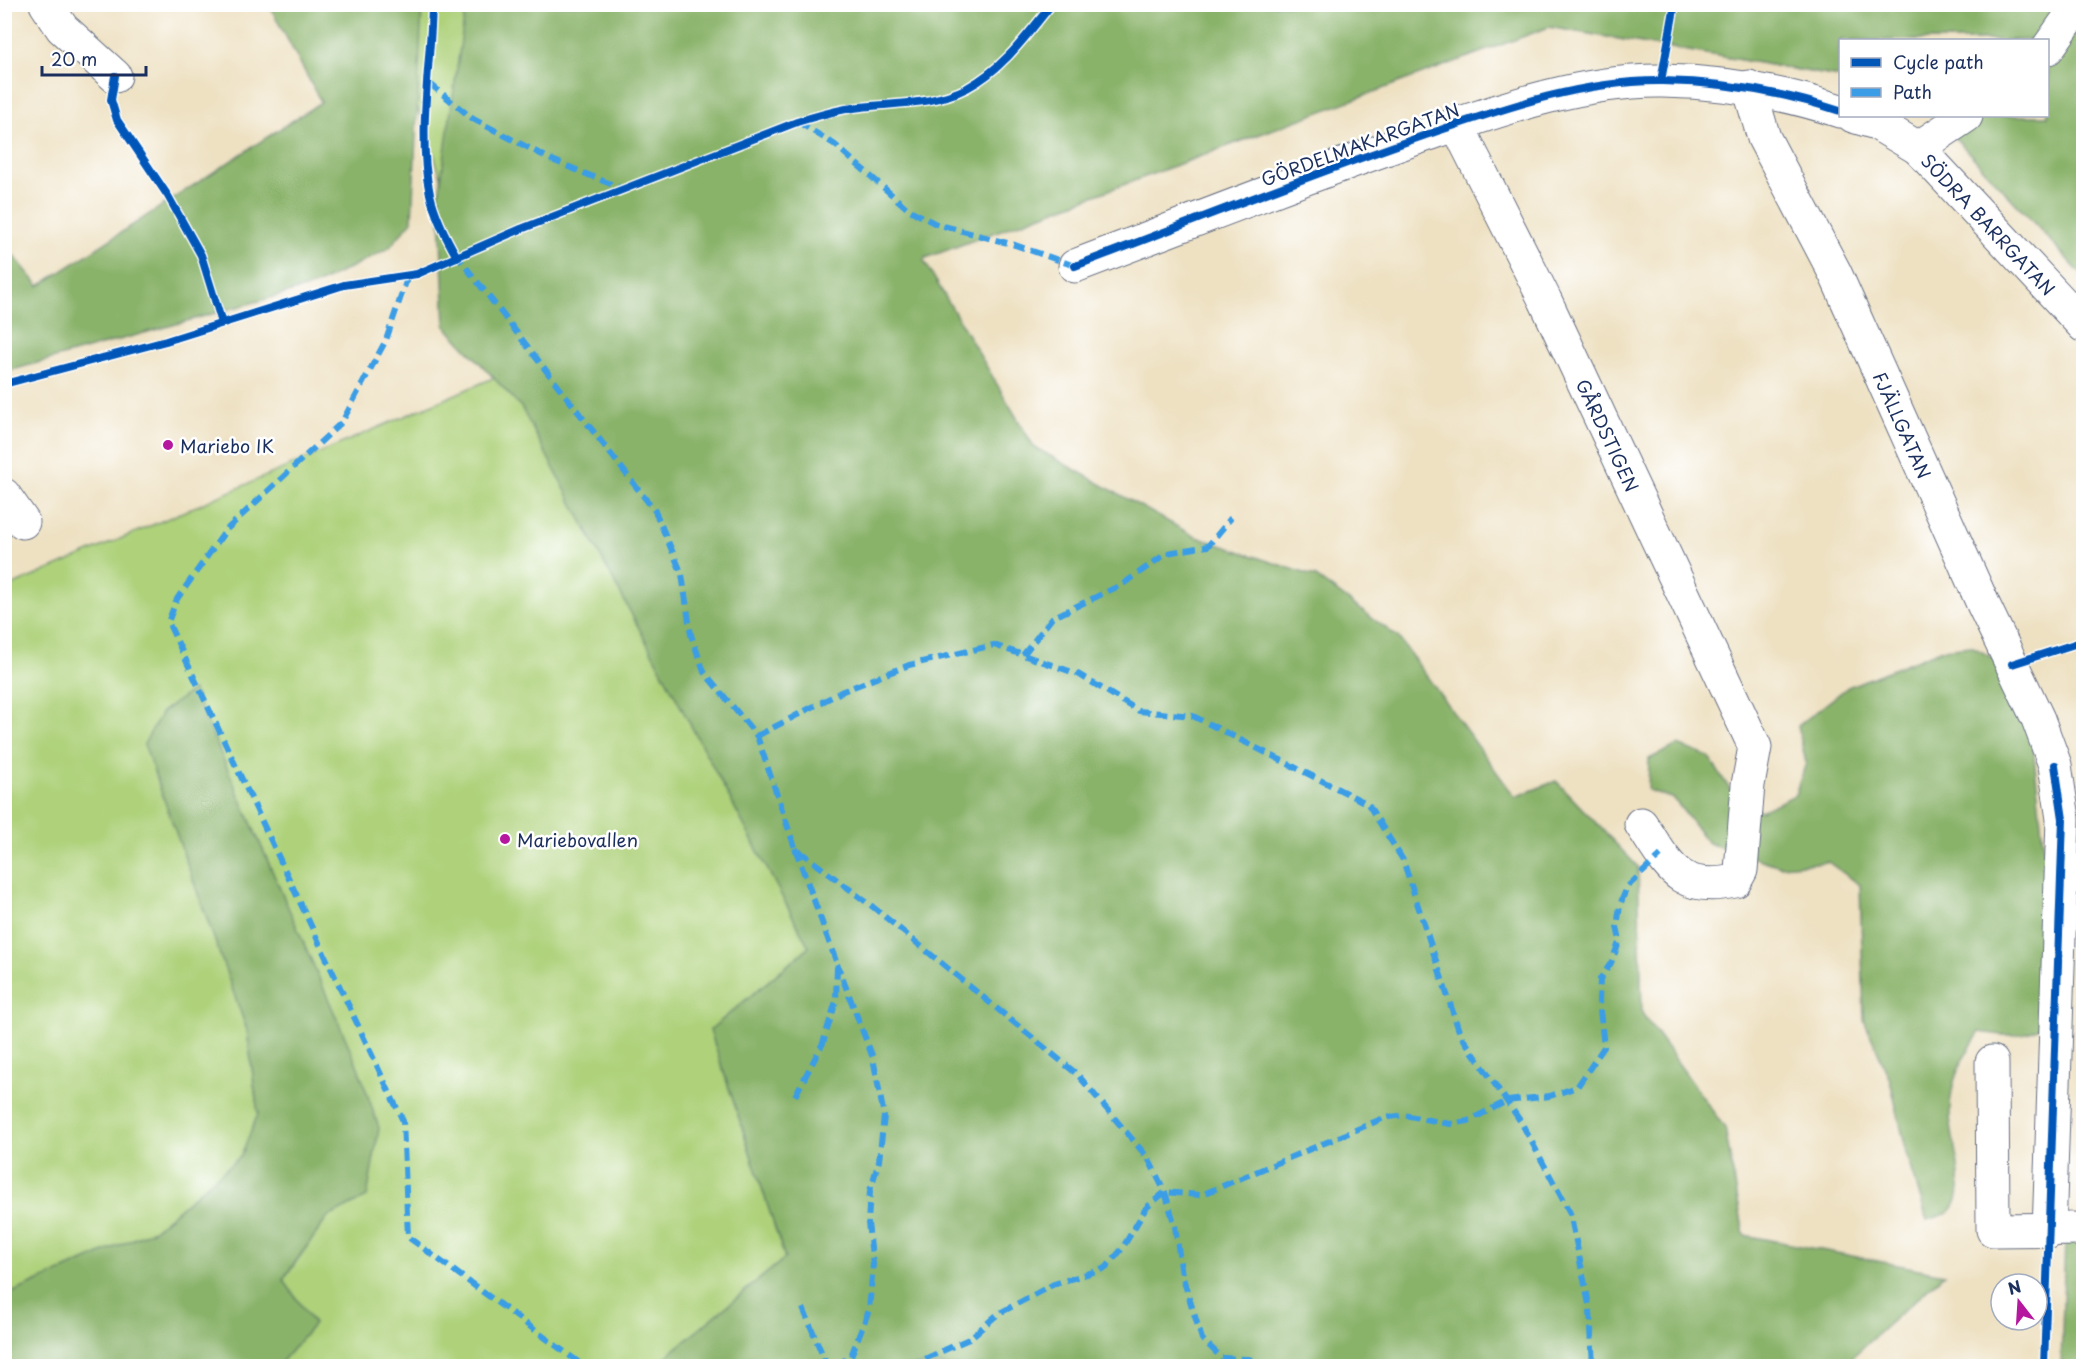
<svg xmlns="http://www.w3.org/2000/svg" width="2088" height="1371" font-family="'Playpen Sans',sans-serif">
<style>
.green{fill:#aed17a;stroke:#64806c;stroke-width:1.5}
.forest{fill:#8ab36a;stroke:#527164;stroke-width:1.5}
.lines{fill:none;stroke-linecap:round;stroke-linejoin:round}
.minor-casing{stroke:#656d81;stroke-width:35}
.minor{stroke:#fff;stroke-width:33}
.quiet{stroke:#3b9de6;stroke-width:6;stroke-dasharray:12 6;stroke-linecap:butt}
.cycleway-casing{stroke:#fff;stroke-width:11}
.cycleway{stroke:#0057b8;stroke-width:8}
.poi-dot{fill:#b5179e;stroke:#fff;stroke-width:2}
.labels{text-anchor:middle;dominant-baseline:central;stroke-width:5;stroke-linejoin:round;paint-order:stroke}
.street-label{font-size:18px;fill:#1b2f5e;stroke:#fff}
.poi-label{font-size:18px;fill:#1b2f5e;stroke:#fff;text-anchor:start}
</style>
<rect width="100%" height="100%" fill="#fff"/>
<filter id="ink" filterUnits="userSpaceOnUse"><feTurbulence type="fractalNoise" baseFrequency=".0167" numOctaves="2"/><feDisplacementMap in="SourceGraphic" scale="12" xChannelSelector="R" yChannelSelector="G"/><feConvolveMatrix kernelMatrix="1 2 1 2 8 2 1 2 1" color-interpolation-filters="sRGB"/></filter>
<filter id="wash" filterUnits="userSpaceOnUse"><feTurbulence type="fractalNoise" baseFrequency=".008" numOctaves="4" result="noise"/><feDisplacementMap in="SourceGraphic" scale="24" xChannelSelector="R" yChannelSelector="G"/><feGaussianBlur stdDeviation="1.35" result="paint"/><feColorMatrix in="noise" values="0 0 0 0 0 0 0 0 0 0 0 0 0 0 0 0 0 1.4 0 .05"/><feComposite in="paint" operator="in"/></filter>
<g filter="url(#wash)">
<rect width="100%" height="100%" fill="#eee1c2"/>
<path class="green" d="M383 5H2083V276L1935 116H2048V40H1840V77L1549 27 522 407 809 947 710 1030 785 1258 655 1366H278L314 1324 283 1280 328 1217 367 1196 214 933 247 1030 258 1114 241 1156 154 1230 5 1296 4 589 507 372Z"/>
<g class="forest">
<path d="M269 5H422L412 221 389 248 316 285 5 372V245L39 286 321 102Z"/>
<path d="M466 5H2083V276L1935 116H2048V40H1840V77L1549 27 923 259 1034 447 1194 536 1316 577 1398 637 1515 797 1556 781 1638 867 1642 1013 1725 1128 1744 1235 1944 1274 1842 1366H655L785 1258 710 1030 809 947 521 407 445 326 439 194Z"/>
<path d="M1971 646 1995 659 2031 727 2044 852 2047 1022C2029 1039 2003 1036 1980 1032 1962 1058 1950 1079 1950 1113 1949 1137 1972 1194 1949 1212 1944 1216 1933 1217 1927 1220L1906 1150 1890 1080 1864 1020 1860 885 1828 862 1780 866 1708 843 1674 799 1648 790 1649 759 1678 745 1709 757 1731 791 1761 811 1795 795 1806 763 1798 726 1848 687 1943 649Z"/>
<path d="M193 690 358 1067 379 1128 367 1197 328 1217 283 1279 314 1324 278 1366H5V1296L154 1230 241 1156 258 1114 247 1030 144 744 162 712Z"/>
<path d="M2065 1239 2083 1242V1366H2061Z"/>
</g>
</g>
<g filter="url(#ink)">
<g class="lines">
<defs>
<g id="minor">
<path d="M46 4 62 28 115 76"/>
<path d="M2048 48 2079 4"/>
<path id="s1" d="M1749 87 1764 138 1835 273 1984 606 2038 719 2055 765 2063 819 2049 1232"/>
<path d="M1853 116 1876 123 1918 148 1966 116"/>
<path id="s2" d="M1457 125 1545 300 1755 747 1748 785 1741 870 1735 881C1678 893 1670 867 1641 824"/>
<path id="s3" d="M1918 148 2084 326"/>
<path d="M1075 266C1189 223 1304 177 1420 137 1496 111 1580 80 1662 81 1723 82 1782 92 1840 111"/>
<path d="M4 495 23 522"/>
<path d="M1992 1062 1993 1230 2084 1229"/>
</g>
</defs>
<use href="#minor" class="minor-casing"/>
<use href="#minor" class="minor"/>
<g class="quiet">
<path d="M429 83 473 119 552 160 623 189"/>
<path d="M798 122 834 144 908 209 936 224 1015 245 1075 266"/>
<path d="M455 253 655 511 682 574 691 635 704 672 757 736 795 848 873 907 1078 1075 1148 1158 1165 1192 1175 1226 1182 1275 1202 1339 1222 1358 1249 1359 1265 1366"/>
<path d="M408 276 386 340 342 422 226 530 177 599 168 622 403 1121 408 1237 581 1364 579 1366"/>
<path d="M1023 655 1052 618 1123 584 1167 553 1208 546 1231 518"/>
<path d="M757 736 843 691 909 665 994 645 1078 674 1139 711 1193 716 1368 804 1403 860 1460 1034 1521 1122 1570 1213 1590 1309 1593 1366"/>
<path d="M795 848 837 964 836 1001 823 1043 795 1096"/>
<path d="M803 1308 827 1366"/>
<path d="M836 1366 851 1356 869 1310 873 1264 868 1223 870 1191 879 1161 884 1116 873 1058 837 964"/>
<path d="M909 1366 969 1339 998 1314 1054 1284 1106 1268 1122 1249 1146 1208 1165 1192 1201 1195 1384 1118 1404 1115 1450 1124 1468 1121 1507 1101 1550 1096 1577 1087 1604 1047 1599 1001 1600 979 1611 963 1620 940 1617 927 1620 905 1627 887 1661 855"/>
</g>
<defs>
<g id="cycleway">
<path d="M432 4C431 63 417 138 430 194 435 216 446 238 457 257"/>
<path d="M115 76 111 100 117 120 168 196 201 255 222 323"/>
<path d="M1661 81 1675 4"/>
<path d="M1075 266C1189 223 1304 177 1420 137 1496 111 1580 80 1662 81 1723 82 1782 92 1840 111"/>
<path d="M4 384 166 341 344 285 417 274 521 229 797 122C813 117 830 112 846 109 886 102 930 107 967 88 1003 69 1027 35 1052 4"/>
<path d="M2012 664 2084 641"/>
<path d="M2044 1366 2063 819 2055 765"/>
</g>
</defs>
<use href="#cycleway" class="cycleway-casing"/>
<use href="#cycleway" class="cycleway"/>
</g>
</g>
<g class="poi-dot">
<circle cx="168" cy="445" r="6"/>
<circle cx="505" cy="839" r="6"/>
</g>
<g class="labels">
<g class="street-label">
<text transform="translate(1360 144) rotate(-20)">GÖRDELMAKARGATAN</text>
<text stroke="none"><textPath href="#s3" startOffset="104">SÖDRA BARRGATAN</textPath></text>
<text stroke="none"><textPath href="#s1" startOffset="372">FJÄLLGATAN</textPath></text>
<text stroke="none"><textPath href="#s2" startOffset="345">GÅRDSTIGEN</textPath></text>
</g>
<g class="poi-label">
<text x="180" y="445">Mariebo IK</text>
<text x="517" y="839">Mariebovallen</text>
</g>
</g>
<rect width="2088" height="1371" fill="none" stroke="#fff" stroke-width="24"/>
<rect x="1839" y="39" width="210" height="78" fill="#ffffff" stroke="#a4acbf" stroke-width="1.5"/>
<rect x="1851" y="58" width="30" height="9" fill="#0057b8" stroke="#a4acbf" stroke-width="1.5"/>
<text x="1893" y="69" font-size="18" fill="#1b2f5e">Cycle path</text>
<rect x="1851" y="88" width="30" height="9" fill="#3b9de6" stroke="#a4acbf" stroke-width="1.5"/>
<text x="1893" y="99" font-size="18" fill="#1b2f5e">Path</text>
<g transform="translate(2019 1302) rotate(343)"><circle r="28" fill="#ffffff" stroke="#a4acbf" stroke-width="1.5"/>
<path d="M0-4.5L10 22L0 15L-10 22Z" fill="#b5179e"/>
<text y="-9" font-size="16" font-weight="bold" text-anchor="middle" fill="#1b2f5e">N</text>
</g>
<path d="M42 66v9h104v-9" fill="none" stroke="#1b2f5e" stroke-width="3"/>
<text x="51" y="66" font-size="18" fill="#1b2f5e" stroke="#ffffff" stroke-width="4.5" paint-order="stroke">20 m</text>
</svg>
